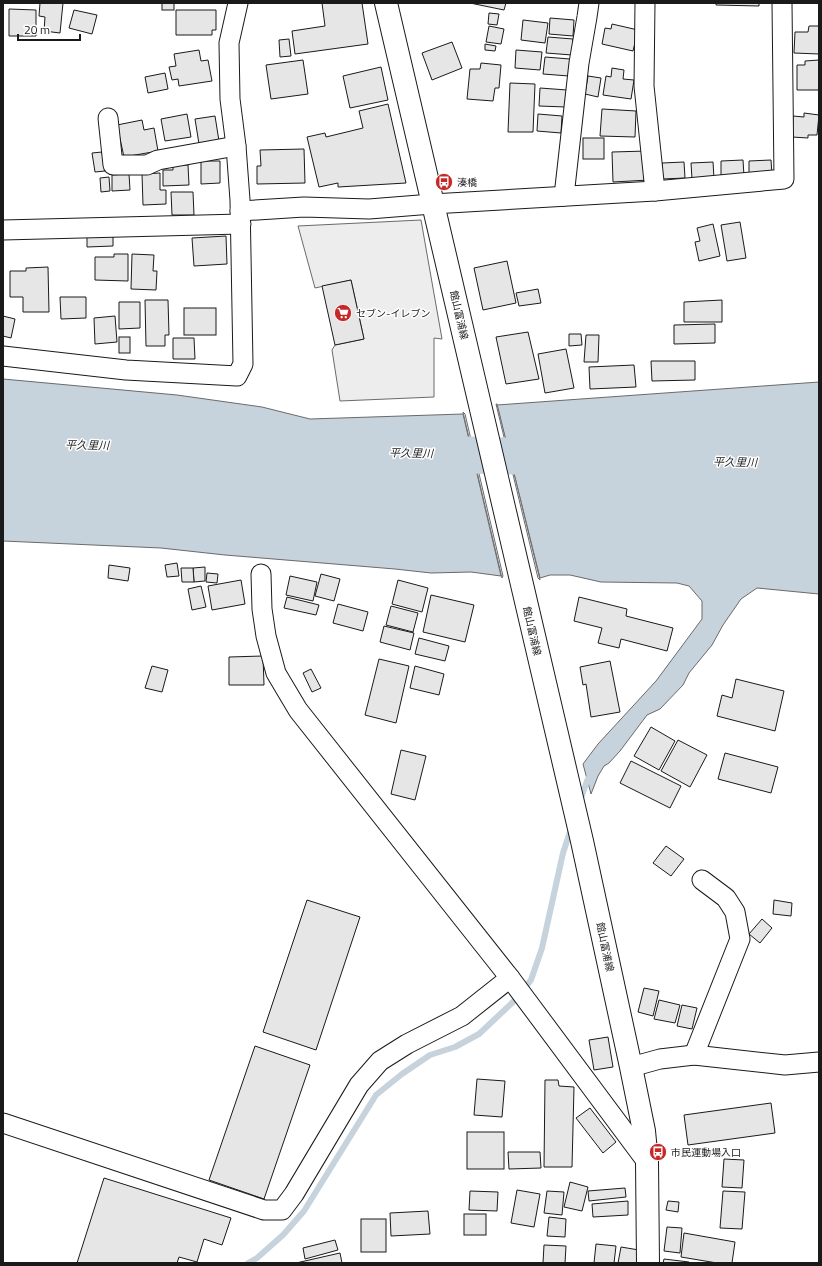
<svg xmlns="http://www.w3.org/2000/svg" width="822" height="1266" font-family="'Titillium Web','Noto Sans JP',sans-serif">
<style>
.parking{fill:#ededed;stroke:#6a6a6a}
.water{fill:#c6d2dc;stroke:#6a6a6a}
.pier{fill:#fff;stroke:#6a6a6a}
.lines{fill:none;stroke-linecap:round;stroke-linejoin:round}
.stream{stroke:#c6d2dc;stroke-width:6}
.river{stroke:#c6d2dc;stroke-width:37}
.building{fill:#e6e6e6;stroke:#1a1a1a}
.minor-casing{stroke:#1a1a1a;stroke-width:21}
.secondary-casing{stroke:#1a1a1a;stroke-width:24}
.minor{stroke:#fff;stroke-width:19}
.secondary{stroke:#fff;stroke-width:22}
.labels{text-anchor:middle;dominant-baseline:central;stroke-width:3;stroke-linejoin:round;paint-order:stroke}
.poi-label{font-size:10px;fill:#1a1a1a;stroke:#fff;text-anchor:start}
.street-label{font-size:10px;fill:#1a1a1a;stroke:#fff}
.water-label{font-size:11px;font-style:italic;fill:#1a1a1a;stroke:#fff}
</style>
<rect width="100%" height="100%" fill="#fff"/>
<path class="parking" d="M421 220 442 339 434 338V397L340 401 332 350 335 345 364 339 351 280 315 288 298 226Z"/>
<g class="water">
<path d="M3 379 177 395 262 407 310 419 463 414 501 576 471 572 431 573 395 569 225 555 161 548 3 541Z"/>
<path d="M819 382V594L757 588 741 599 723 625 712 645 689 673 683 685 660 709 647 715 620 751 609 763 604 766 598 776 591 794 583 764 598 744 656 681 702 619V601L689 586 677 583 601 582 570 575H550L540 578 497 405Z"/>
</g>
<g class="pier">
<path d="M496 404H497L540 580 538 578Z"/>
<path d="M463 412 465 414 503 576 502 578Z"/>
</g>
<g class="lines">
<g class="stream">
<path d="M580 801 587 781 591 774"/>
<path d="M248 1263 257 1258 283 1235 304 1211 376 1095 402 1074 430 1055 455 1047 479 1034 513 1002 531 980 542 948 563 853 572 826"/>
</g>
<path class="river" d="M423 454 561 457"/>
</g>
<g class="building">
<path d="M40 3H63L60 33 44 31 45 17 39 16Z"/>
<rect x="162" y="3" width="12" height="7"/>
<path d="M322 3H362L368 44 295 54 292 31 325 26Z"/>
<path d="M470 3H506L504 10Z"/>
<path d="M716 3H759V6L716 5Z"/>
<path d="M9 9 36 10V36H9Z"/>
<path d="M74 10 97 15 92 34 69 28Z"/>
<path d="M176 10H216V30H212V35H176Z"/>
<path d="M489 13 499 14 497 25 488 24Z"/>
<path d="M550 18 574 20 573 36 549 34Z"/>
<path d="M523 20 548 23 545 43 521 40Z"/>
<path d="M612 24 638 30 633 51 602 44 605 28 611 29Z"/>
<path d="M489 26 504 29 501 44 486 42Z"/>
<path d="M809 26H819V54L794 53 795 32H808Z"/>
<path d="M548 37 573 39 572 55 546 53Z"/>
<path d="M289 39 291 56 280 57 279 40Z"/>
<path d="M452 42 462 68 432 80 422 53Z"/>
<path d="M485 44 496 46 495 51 485 50Z"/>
<path d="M199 50 201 61 208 60 212 81 179 86 178 79 172 80 169 67 176 66 174 54Z"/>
<path d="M516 50 542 52 540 70 515 68Z"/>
<path d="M545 57 570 59 569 76 543 74Z"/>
<path d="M303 60 308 94 271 99 266 65Z"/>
<path d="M819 60V90H797V65H805V61Z"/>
<path d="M481 63 501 65 499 88H495L493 101 467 99 470 69H480Z"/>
<path d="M381 67 388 100 350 108 343 76Z"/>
<path d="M612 68 624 70 623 79 634 80 631 99 603 95 606 76 611 77Z"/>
<path d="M165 73 168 89 148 93 145 77Z"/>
<path d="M588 76 601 78 598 97 585 94Z"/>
<path d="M510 83 535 84 533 132H508Z"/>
<path d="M540 88 567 90 566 107 539 106Z"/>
<path d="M388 104 406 183 338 187V183L319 187 307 137 325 133 326 137 363 128 359 111Z"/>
<path d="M602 109 636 111 635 137 600 136Z"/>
<path d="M804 113 819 115 817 135H808V138L792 137 793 116 804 117Z"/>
<path d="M187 114 191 137 165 141 161 119Z"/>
<path d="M538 114 562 116 561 133 537 131Z"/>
<path d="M215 116 219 141 199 144 195 119Z"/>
<path d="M142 120 144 130 154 128 158 151 124 157 117 125Z"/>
<rect x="583" y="138" width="21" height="21"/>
<path d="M304 149 305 183 257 184V166H261L260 150Z"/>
<path d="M647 151 649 180 613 182 612 152Z"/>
<path d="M102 152 105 171 95 172 92 153Z"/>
<path d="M743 160 744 176 721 178V161Z"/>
<path d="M771 160 772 175 749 177V161Z"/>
<path d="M201 161H220V183L201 184Z"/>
<path d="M684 162 685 178 662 179V163Z"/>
<path d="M713 162 714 178 692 179 691 163Z"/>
<path d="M173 165H188L189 185 163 186V170H173Z"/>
<path d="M160 173V190H166V204L143 205 142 174Z"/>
<path d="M129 174 130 190 112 191V175Z"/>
<path d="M109 177 110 191 101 192 100 178Z"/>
<path d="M171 192H193L194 215H172Z"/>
<path d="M740 222 746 258 727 261 721 225Z"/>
<path d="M713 224 720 256 699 261 695 242 700 241 697 228Z"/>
<path d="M87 229H113V246L87 247Z"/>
<path d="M226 236 227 264 194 266 192 238Z"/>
<path d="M114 254H128V281L95 280V257H114Z"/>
<path d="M132 254 154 255 153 271H157L156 290 131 289Z"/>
<path d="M507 261 516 303 483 310 474 268Z"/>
<path d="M48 267 49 312H23V297H10V271H26V268Z"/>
<path d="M351 280 364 339 335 345 322 286Z"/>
<path d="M538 289 541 303 519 306 516 293Z"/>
<path d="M60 297H86V318L61 319Z"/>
<path d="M145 300H168L169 335H165V346H146Z"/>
<path d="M722 300V322H684V302Z"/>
<path d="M119 302H140V328L119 329Z"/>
<rect x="184" y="308" width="32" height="27"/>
<path d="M3 316 15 319 11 338 3 336Z"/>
<path d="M115 316 117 342 95 344 94 318Z"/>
<path d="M715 324V343L674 344V325Z"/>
<path d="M528 332 539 379 506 384 496 337Z"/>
<path d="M569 334H581L582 345 569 346Z"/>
<path d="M586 335H599L598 362H584Z"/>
<rect x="119" y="337" width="11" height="16"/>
<path d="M173 338H194L195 359H173Z"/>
<path d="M566 349 574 388 545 393 538 354Z"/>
<path d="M651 361H695V380L652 381Z"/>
<path d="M634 365 636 387 590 389 589 367Z"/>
<path d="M177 563 179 576 167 577 165 565Z"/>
<path d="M109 565 130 568 128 581 108 578Z"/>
<path d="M205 567V581L194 582 193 568Z"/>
<path d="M181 568H193L194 582H182Z"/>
<path d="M207 573 218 574 217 583 206 582Z"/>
<path d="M321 574 340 579 334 601 315 596Z"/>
<path d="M290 576 317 582 313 601 286 595Z"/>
<path d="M241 580 245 604 212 610 208 586Z"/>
<path d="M398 580 428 588 422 612 392 604Z"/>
<path d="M201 586 206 607 192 610 188 589Z"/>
<path d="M431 595 474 605 465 642 423 632Z"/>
<path d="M287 597 319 605 316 615 284 608Z"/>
<path d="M579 597 627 609 626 616 673 628 667 651 621 639 619 648 598 643 602 628 574 621Z"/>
<path d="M338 604 368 612 363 631 333 623Z"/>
<path d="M391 606 418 613 413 632 386 625Z"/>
<path d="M384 626 414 633 410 650 380 642Z"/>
<path d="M419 638 449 646 445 661 415 654Z"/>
<path d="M263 656 264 685H229V657Z"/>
<path d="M379 659 409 666 396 723 365 715Z"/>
<path d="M610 661 620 712 591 717 586 684 583 685 580 667Z"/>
<path d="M152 666 168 670 162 692 145 688Z"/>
<path d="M415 666 444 674 439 695 410 688Z"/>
<path d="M311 669 321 688 312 692 303 673Z"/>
<path d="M736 679 784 691 775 731 717 716 722 695 732 698Z"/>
<path d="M651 727 675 741 659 770 634 756Z"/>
<path d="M678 740 707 755 690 787 661 771Z"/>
<path d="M401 750 426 756 415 800 391 794Z"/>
<path d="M725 753 778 767 771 793 718 779Z"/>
<path d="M631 761 681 786 670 808 620 783Z"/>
<path d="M666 846 684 859 671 876 653 863Z"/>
<path d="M307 900 360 917 316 1050 263 1032Z"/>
<path d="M774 900 792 903 791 916 773 914Z"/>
<path d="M762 919 772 928 760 943 749 934Z"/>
<path d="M644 988 659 991 653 1016 638 1012Z"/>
<path d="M659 1000 680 1005 675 1023 654 1019Z"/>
<path d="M682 1005 697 1008 692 1029 677 1026Z"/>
<path d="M608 1037 613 1067 594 1070 589 1040Z"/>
<path d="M255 1046 310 1065 264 1199 209 1180Z"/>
<path d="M477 1079 505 1081 502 1117 474 1115Z"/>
<path d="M545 1080H558L559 1086 574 1087 572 1167H544Z"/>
<path d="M771 1103 775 1133 688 1145 684 1115Z"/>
<path d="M590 1108 616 1142 603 1153 576 1118Z"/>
<rect x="467" y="1132" width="37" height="37"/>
<path d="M508 1152H540L541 1168 509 1169Z"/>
<path d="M724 1159 744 1160 742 1188 722 1187Z"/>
<path d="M104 1178 231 1218 222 1245 204 1239 197 1262 179 1257 177 1263H77Z"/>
<path d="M570 1182 588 1187 582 1211 564 1207Z"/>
<path d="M625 1188 626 1197 589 1201 588 1191Z"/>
<path d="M517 1190 540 1194 534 1227 511 1223Z"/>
<path d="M470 1191 498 1192 497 1211 469 1210Z"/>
<path d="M547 1191 564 1192 562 1215 544 1213Z"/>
<path d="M723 1191 745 1192 742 1229 720 1228Z"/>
<path d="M628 1201V1215L593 1217 592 1204Z"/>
<path d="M668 1201 679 1202 678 1212 666 1210Z"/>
<path d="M428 1211 430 1234 391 1236 390 1213Z"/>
<rect x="464" y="1214" width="22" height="21"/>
<path d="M549 1217 566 1219 565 1237 547 1236Z"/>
<rect x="361" y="1219" width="25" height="33"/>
<path d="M667 1227 682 1228 680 1253 664 1251Z"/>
<path d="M684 1233 735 1242 732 1263H717L681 1257Z"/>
<path d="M335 1240 338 1250 305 1259 303 1248Z"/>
<path d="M596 1244 616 1246 614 1263H594Z"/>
<path d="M544 1245 566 1246 565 1263H543Z"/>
<path d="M621 1247 639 1250 637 1263H618Z"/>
<path d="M340 1253 342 1263H296Z"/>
<path d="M664 1259 689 1262V1263H663Z"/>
</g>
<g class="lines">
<defs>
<g id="minor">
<path d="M645 3 644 86 655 191"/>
<path d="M108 118 113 165H147L158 160 236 146"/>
<path d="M564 196 579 63 587 17 589 3"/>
<path d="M240 211 304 207 369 209 432 204 655 191 784 179 782 3"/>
<path d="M3 230 241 224"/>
<path d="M3 356 126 370 237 376 243 364 240 200 236 146 230 99 229 43 238 3"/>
<path d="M261 574 262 609 266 636 276 673 298 710 510 978 647 1162"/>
<path d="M694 1055 740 939 735 912 726 898 702 880"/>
<path d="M631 1067 660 1059 694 1055 785 1065 819 1062"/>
<path d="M3 1123 264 1210H282L294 1194 359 1085 380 1061 407 1044 462 1016 510 978"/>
</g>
<path id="secondary" d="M386 3 582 841 631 1067 644 1131 647 1162 648 1263"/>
</defs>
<use href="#minor" class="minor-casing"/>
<use href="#secondary" class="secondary-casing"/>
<use href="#minor" class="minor"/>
<use href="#secondary" class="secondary"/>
</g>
<defs>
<symbol id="bus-disc" viewBox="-11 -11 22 22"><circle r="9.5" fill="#c62828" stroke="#fff"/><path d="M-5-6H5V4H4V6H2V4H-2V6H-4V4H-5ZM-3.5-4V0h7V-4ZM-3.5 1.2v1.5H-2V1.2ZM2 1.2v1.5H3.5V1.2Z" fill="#fff"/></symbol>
<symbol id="supermarket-disc" viewBox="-11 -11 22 22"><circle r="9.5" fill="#c62828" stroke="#fff"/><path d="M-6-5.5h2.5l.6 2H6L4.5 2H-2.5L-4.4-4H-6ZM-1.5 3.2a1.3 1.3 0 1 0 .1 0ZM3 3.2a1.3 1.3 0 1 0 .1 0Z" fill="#fff"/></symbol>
</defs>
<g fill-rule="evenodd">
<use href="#bus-disc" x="434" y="172" width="20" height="20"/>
<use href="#supermarket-disc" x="333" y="303" width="20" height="20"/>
<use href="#bus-disc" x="648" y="1142" width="20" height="20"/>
</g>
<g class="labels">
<g class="poi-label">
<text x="457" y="182">湊橋</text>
<text x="356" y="313">セブン-イレブン</text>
<text x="671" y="1152">市民運動場入口</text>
</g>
<g class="street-label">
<text transform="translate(459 315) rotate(77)">館山富浦線</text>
<text transform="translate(532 631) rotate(77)">館山富浦線</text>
<text transform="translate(605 947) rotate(78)">館山富浦線</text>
</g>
<g class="water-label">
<text transform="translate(87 445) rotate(1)">平久里川</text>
<text transform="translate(411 453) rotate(1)">平久里川</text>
<text transform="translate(735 462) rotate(1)">平久里川</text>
</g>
</g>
<rect width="822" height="1266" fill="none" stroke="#1a1a1a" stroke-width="8"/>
<path d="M18 34v6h62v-6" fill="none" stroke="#1a1a1a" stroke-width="2"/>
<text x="24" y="34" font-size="12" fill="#1a1a1a" stroke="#ffffff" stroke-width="3" paint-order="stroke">20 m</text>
</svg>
